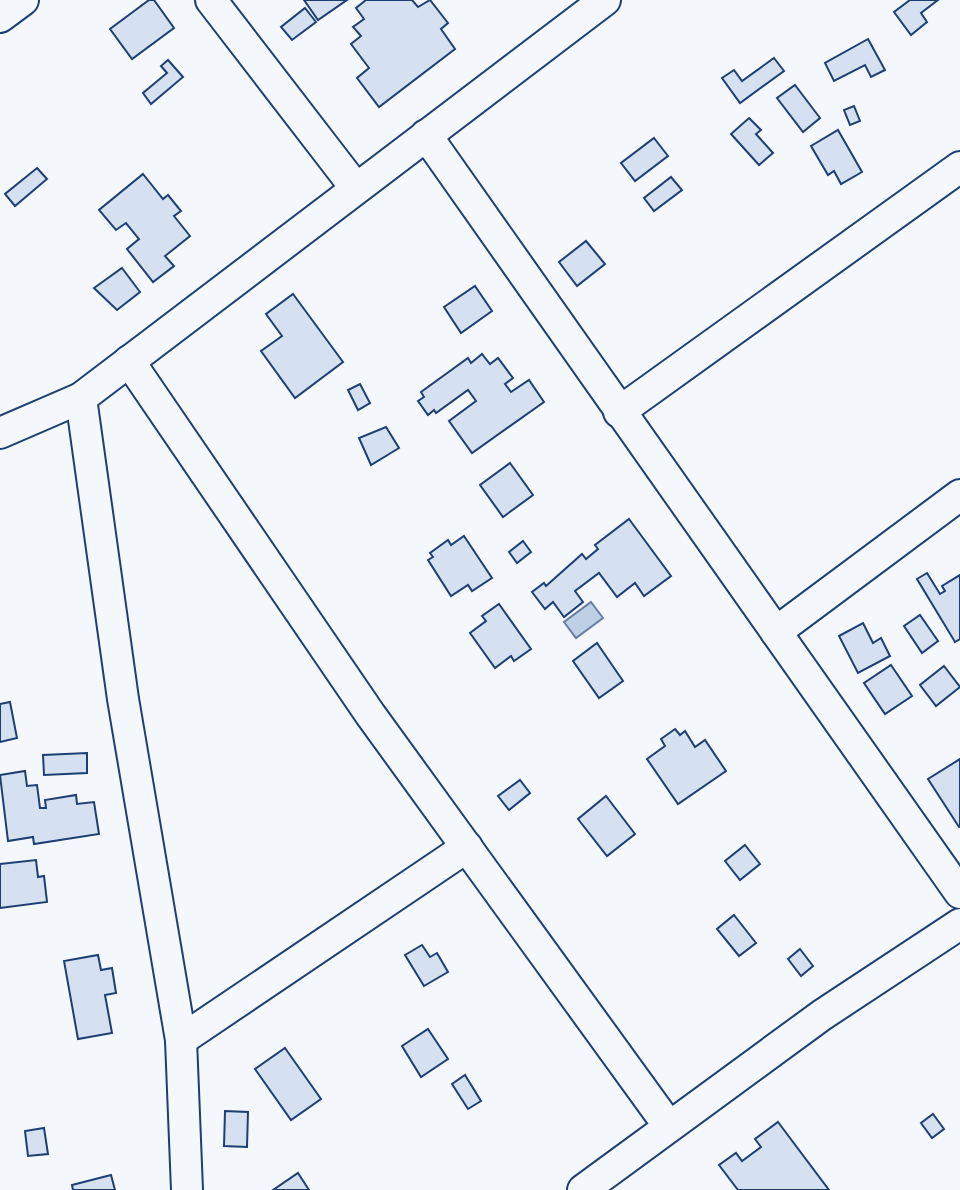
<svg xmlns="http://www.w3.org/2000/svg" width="960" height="1190" font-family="Manrope,sans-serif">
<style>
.water{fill:#bed0e5;stroke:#687fa3;stroke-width:2}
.building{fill:#d5e0f0;stroke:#1d3f73;stroke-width:2}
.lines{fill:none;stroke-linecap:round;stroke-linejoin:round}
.minor-casing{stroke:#1d3f73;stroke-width:34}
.minor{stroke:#f4f7fb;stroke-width:30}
</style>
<rect width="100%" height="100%" fill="#f4f7fb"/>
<path class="water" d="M591 602 603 618 576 638 564 622Z"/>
<g class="building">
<path d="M149 0H154L174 28 132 59 110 29Z"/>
<path d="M304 0H347L318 20Z"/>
<path d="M366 0H412L418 7 430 0 448 23 441 29 455 49 379 107 357 78 369 68 351 44 361 36 353 27 364 19 356 8Z"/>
<path d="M910 0H938L921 13 927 22 911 35 894 12Z"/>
<path d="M305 8 316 22 292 40 281 27Z"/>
<path d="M868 39 885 70 871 77 865 65 834 81 825 63Z"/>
<path d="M774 58 784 71 740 103 722 78 734 70 742 81Z"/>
<path d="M168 60 183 77 151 104 143 93 167 73 161 66Z"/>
<path d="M795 85 820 118 803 132 777 98Z"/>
<path d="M854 106 860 121 850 125 844 110Z"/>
<path d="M749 118 761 130 756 134 773 153 759 165 731 134Z"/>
<path d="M838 130 862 172 841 184 834 171 828 175 811 146Z"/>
<path d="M654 138 668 156 635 181 621 163Z"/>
<path d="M37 168 47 179 15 206 5 194Z"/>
<path d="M143 174 163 199 168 195 181 211 174 216 190 236 165 256 174 266 153 282 127 249 139 239 126 223 116 230 99 210Z"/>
<path d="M671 177 682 190 654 211 644 198Z"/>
<path d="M586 241 605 264 577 286 559 262Z"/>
<path d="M122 268 140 292 117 310 94 288Z"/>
<path d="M475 286 492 311 461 333 444 307Z"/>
<path d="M293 294 343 362 295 398 261 351 282 336 266 314Z"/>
<path d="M482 354 490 364 498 358 513 378 505 384 511 392 529 380 544 402 472 453 449 421 476 401 468 390 436 413 434 410 428 415 418 401 424 397 421 392 468 358 471 363Z"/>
<path d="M360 384 370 403 358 410 348 390Z"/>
<path d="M386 427 399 448 371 465 359 438Z"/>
<path d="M510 463 533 495 503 517 480 485Z"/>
<path d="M629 519 671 576 644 596 635 583 617 597 599 573 575 591 583 602 564 617 553 602 545 609 532 592 544 583 546 586 582 554 586 559 598 549 595 545Z"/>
<path d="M464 536 492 578 472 591 468 585 451 596 428 560 433 557 430 553 448 540 451 545Z"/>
<path d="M523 541 531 552 517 563 509 552Z"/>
<path d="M927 573 940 594 945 591 942 586 960 575V639L955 642 917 579Z"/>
<path d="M499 604 531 649 514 661 511 656 495 668 470 633 486 621 482 616Z"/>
<path d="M920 615 938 641 922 653 904 626Z"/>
<path d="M863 623 873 643 881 638 890 656 858 673 839 636Z"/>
<path d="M597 643 623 681 599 698 573 661Z"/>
<path d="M891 665 912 696 885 714 864 683Z"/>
<path d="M944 666 960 687 936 706 920 685Z"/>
<path d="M10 702 17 738 0 742V704Z"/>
<path d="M675 729 680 735 685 731 695 747 705 740 726 771 678 804 647 759 665 746 661 739Z"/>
<path d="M87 753V773L44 775 43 755Z"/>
<path d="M960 759V826L959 827 928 779Z"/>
<path d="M25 771 27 786 37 785 40 808H46L45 800 76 795 77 804 94 802 99 834 34 844 33 837 8 841 0 775Z"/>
<path d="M520 780 530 793 509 810 498 796Z"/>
<path d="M606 796 635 834 607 856 578 819Z"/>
<path d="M745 845 760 864 740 880 725 861Z"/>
<path d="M36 860 38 877 44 876 47 902 0 908V864Z"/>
<path d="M734 915 756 943 739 956 717 929Z"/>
<path d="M422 945 430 957 437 953 448 972 424 986 405 955Z"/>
<path d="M800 949 813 966 801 976 788 959Z"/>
<path d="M98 955 101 970 112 968 116 993 105 995 112 1033 78 1039 64 961Z"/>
<path d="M428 1029 448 1059 421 1077 402 1046Z"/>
<path d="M285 1048 321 1099 291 1120 255 1069Z"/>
<path d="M465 1075 481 1101 468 1109 452 1084Z"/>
<path d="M225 1111 248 1112 247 1147 224 1146Z"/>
<path d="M933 1114 944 1129 932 1138 921 1123Z"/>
<path d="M778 1122 829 1190H738L719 1165 736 1153 742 1161 761 1147 755 1139Z"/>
<path d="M44 1128 48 1154 28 1156 25 1131Z"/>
<path d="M298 1173 309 1190H273Z"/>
<path d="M111 1175 115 1190H73L72 1185Z"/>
</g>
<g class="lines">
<defs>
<g id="minor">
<path d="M211 0 355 187"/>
<path d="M0 17 23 0"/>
<path d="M426 135 960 893"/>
<path d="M129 361 370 714 668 1125"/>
<path d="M81 398 123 699 181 1040 187 1190"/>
<path d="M619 412 960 167"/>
<path d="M0 433 81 398 605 0"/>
<path d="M776 632 960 495"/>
<path d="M181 1040 467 847"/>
<path d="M583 1190 822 1015 960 924"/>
</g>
</defs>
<use href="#minor" class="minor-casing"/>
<use href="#minor" class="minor"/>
</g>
</svg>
